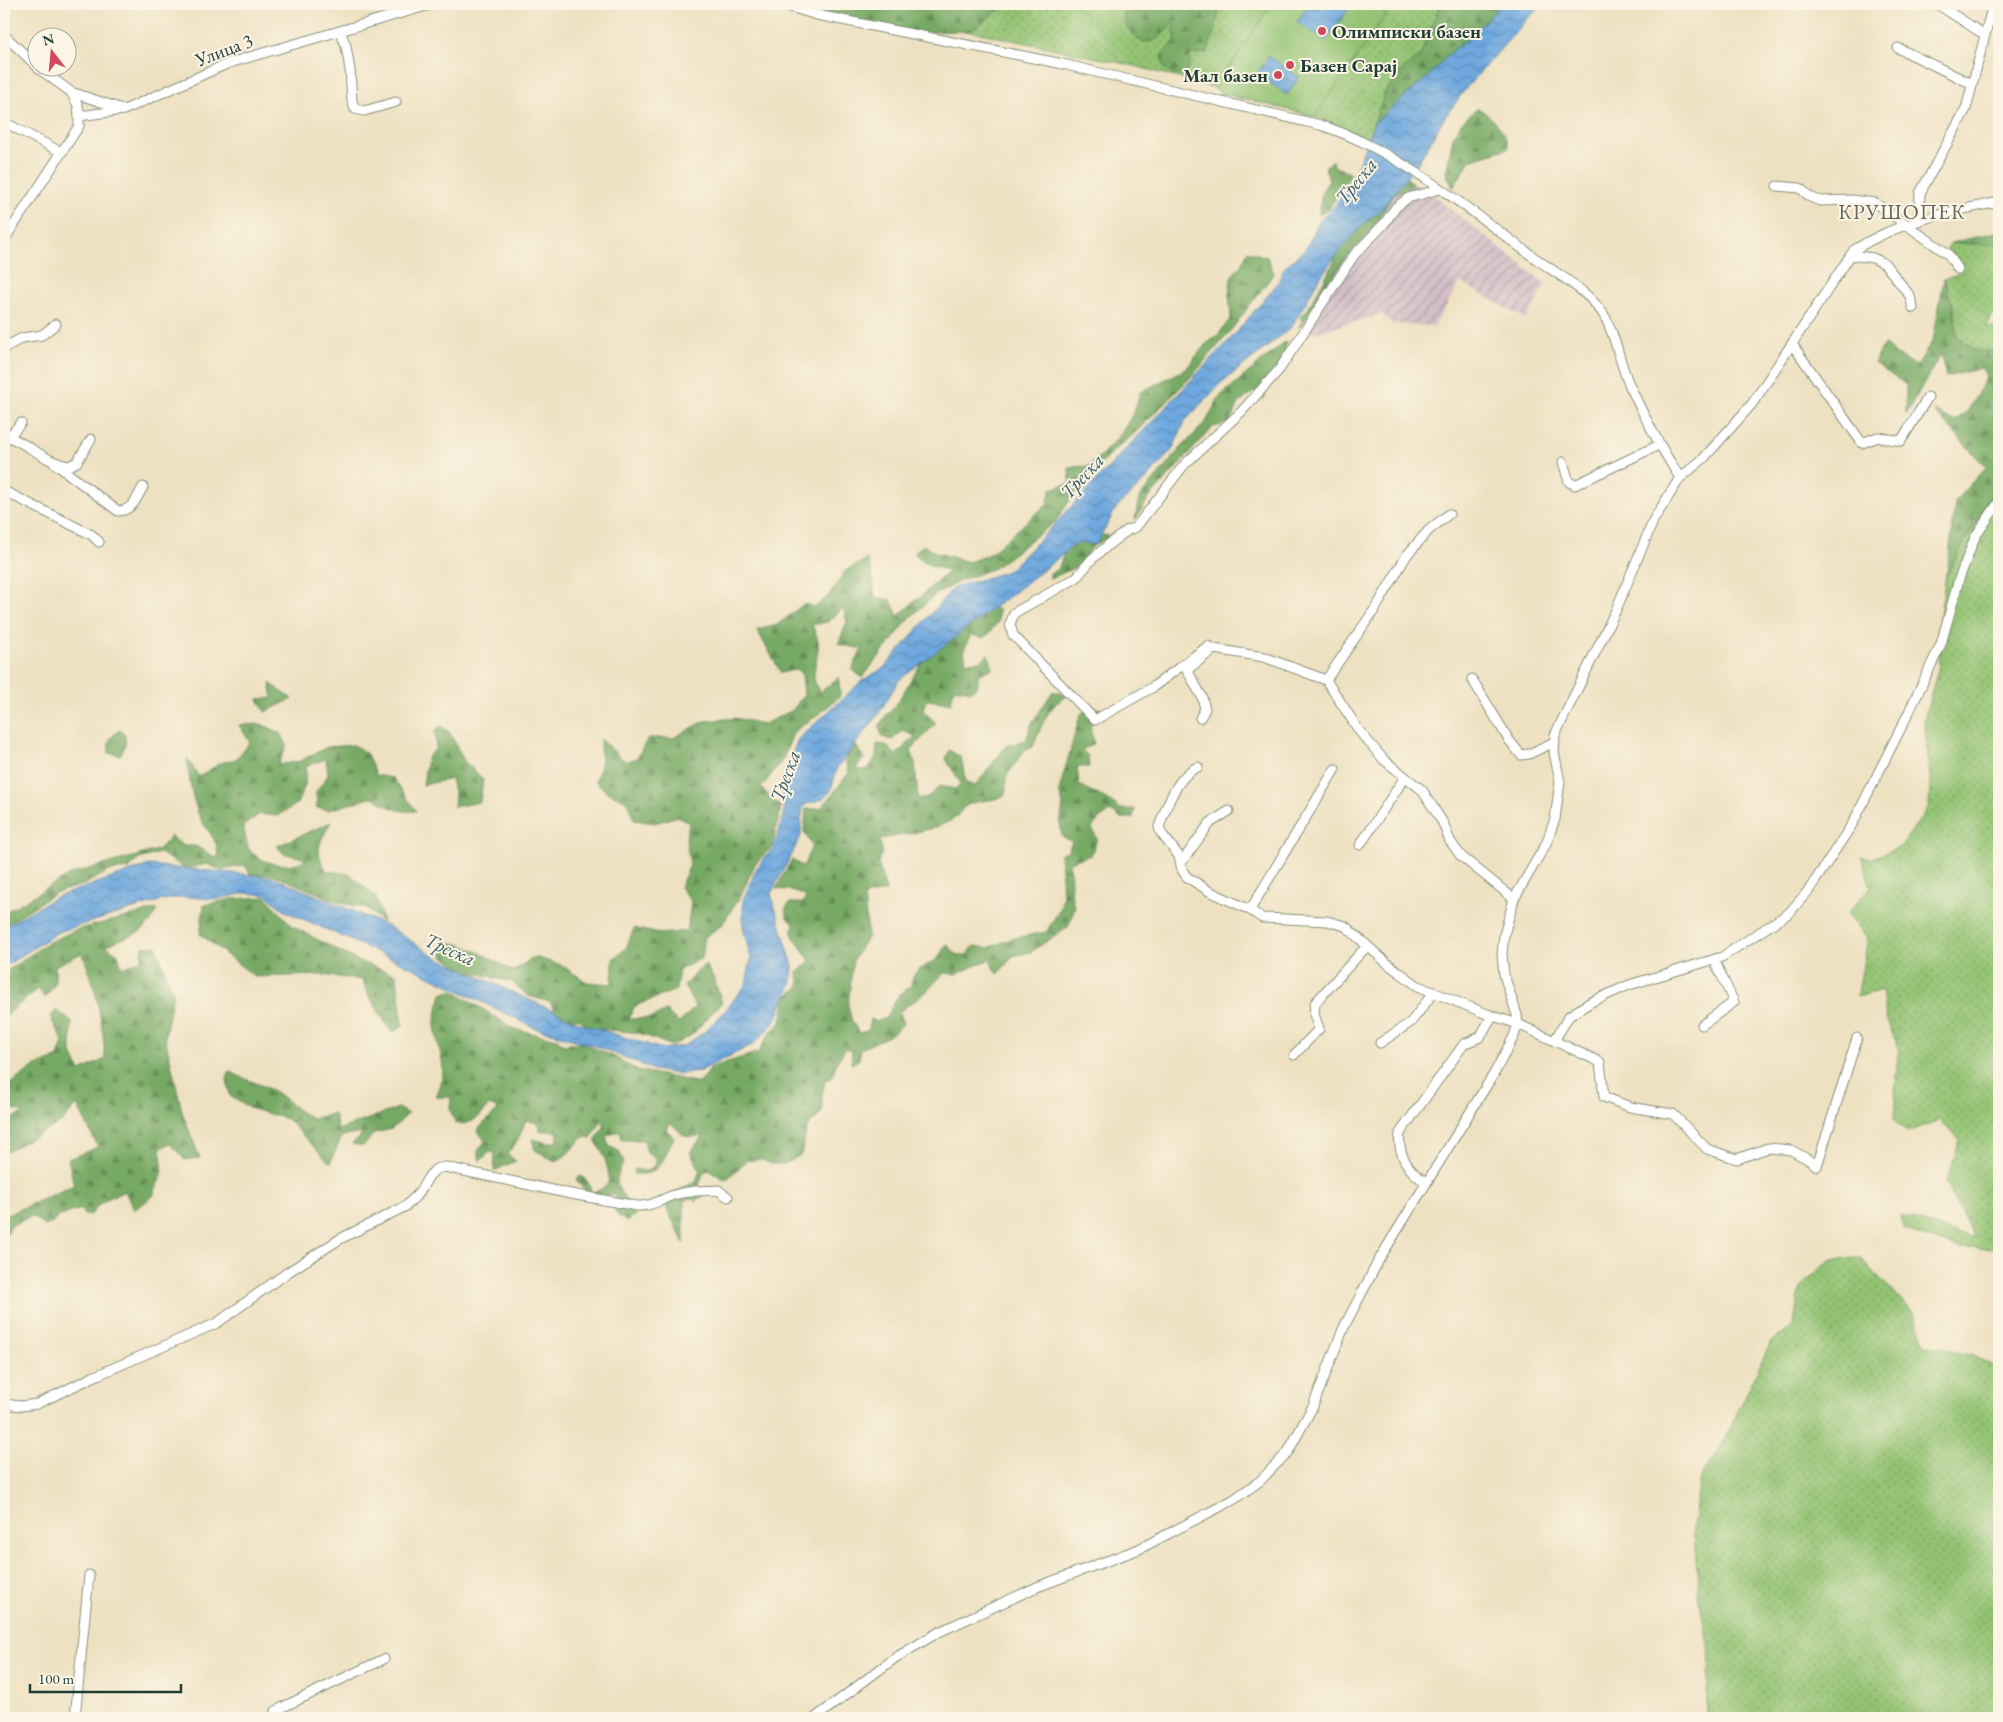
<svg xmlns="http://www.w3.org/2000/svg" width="2003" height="1722" font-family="'EB Garamond',serif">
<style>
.industrial{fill:url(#industrial-furrows)}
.green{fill:url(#green-dots);stroke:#598053}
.forest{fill:url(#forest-firs);stroke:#4a734c}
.pitch{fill:#93c372;stroke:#598053}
.water{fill:url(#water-waves);stroke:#467289}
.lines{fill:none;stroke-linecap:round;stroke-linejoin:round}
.street-casing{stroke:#868f7a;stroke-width:11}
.street{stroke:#fff;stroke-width:9}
.poi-dot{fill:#d1495b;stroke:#fcf5e5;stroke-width:2}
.labels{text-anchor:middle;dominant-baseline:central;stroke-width:4;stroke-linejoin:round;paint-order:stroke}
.poi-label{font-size:19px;font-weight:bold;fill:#1f3d34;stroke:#fcf5e5;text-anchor:start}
.street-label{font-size:19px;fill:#1f3d34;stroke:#fcf5e5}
.water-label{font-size:20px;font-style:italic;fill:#375d67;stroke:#fcf5e5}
.quarter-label{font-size:21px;letter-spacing:1px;fill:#64655e;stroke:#fcf5e5}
</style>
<defs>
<pattern id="industrial-furrows" width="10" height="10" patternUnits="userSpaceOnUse" patternTransform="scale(1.25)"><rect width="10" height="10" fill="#d2bdc6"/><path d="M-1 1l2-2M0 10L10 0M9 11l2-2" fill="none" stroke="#aa9ba2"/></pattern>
<pattern id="green-dots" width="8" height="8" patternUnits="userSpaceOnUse" patternTransform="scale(1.25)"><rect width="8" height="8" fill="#93c372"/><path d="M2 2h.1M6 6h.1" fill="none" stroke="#77a05e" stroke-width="1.8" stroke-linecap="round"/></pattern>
<pattern id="forest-firs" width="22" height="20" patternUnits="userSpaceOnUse" patternTransform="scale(1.25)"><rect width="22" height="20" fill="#76a964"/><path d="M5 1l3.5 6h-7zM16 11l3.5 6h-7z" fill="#608b53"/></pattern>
<pattern id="water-waves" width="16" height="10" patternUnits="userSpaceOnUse" patternTransform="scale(1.25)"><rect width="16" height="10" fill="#6ea8de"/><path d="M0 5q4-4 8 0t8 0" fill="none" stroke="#5a8ab5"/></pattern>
</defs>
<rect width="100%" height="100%" fill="#fcf5e5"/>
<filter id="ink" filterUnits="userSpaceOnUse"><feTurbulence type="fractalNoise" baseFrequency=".02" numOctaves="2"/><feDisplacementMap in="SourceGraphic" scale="10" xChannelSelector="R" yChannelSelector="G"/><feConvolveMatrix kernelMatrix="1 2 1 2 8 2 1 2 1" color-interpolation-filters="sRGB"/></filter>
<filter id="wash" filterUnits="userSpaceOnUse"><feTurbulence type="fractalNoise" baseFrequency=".0096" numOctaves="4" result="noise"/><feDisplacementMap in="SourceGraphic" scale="20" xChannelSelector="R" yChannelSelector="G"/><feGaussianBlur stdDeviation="1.12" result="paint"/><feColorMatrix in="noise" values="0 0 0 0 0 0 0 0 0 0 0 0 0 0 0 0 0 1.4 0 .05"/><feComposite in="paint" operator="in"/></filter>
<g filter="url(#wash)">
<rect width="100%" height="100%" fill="#eee1c1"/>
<path class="industrial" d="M1413 185H1420L1546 284 1526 319 1460 282 1434 326 1392 324 1383 314 1306 335 1303 326 1343 261 1365 238 1395 194Z"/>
<g class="green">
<path d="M786 4H1502L1468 39 1450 53 1374 123 1367 139C1322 115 1273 106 1223 94L1214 88 1135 66 970 31 920 32Z"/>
<path d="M1952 243 1999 245V310L1995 311 1986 328 1999 326V351H1976L1957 336 1954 309 1944 279 1962 272 1947 249Z"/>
<path d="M1999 478V1249L1960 1248 1903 1229 1901 1216 1975 1239 1946 1183 1960 1140 1939 1120 1908 1132 1894 1121 1896 1073 1899 1048 1886 1019 1882 990 1857 997 1868 939 1847 913 1871 887 1861 856 1870 859 1900 847 1929 807 1930 776 1924 720 1939 666 1938 631 1946 573 1977 522Z"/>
<path d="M1860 1258 1915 1314 1926 1345 1972 1354 1999 1370V1718H1706L1709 1651 1700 1604 1693 1527 1700 1478 1722 1445 1771 1342 1793 1326 1801 1286 1831 1259Z"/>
</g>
<g class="forest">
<path d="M786 4H1008L970 31 920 32 806 11Z"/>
<path d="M1130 4H1220L1216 26 1207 53 1190 55V66L1182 76 1172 74 1164 68 1162 55 1175 41 1174 23C1169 27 1165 33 1160 37 1141 51 1127 32 1123 16Z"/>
<path d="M1440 4H1502L1468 39 1450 53 1428 77 1374 123 1385 92 1402 70 1420 56Z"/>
<path d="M1478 108C1493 118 1506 130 1509 148L1470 160 1453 188 1446 173 1453 137 1461 123Z"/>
<path d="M1332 160 1335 167 1351 173 1329 209 1319 215 1322 191 1329 180 1325 167Z"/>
<path d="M1406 176 1413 185 1395 194 1365 238 1343 261 1312 312 1298 328 1302 322 1300 316 1306 312 1334 262 1337 246 1381 206Z"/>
<path d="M1999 231V245L1952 243Z"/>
<path d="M1248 251 1267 257 1274 273 1228 334 1193 375 1134 434 1111 453 1073 496 1055 522 994 568 960 581 936 594 909 619 862 678 852 669 862 649 838 644 847 622 843 608 828 622 812 625C814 630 817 636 818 641 820 660 807 675 820 692L839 677 840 696 817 716 794 731 782 761 761 788 781 807 772 847 755 864 741 895 722 925 705 937 702 958 679 970 676 990 635 1006 628 1019 652 1018 666 1011 679 1023 695 1007 684 985 705 964 713 977 722 1002 692 1035 672 1046 639 1033 591 1028 579 1019 558 1018 550 1002 528 996 512 982 462 970 440 954 441 943C461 939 495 961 513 971L534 957 561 965 587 982 612 984 613 959 626 948 634 928 660 934 687 931 691 902 680 887 690 865 686 838 689 823 678 816 655 823 634 820 627 801 607 792 595 781 601 766 600 739 626 762 637 758 648 738H673L705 721 735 718 764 724 793 710 804 694 802 675 797 669 781 673 757 630 777 625 804 604 815 607 832 592 845 571 867 559 872 571 875 597 891 600 898 616 949 571 924 563 914 553 923 545 935 552 969 562 990 554 1047 504 1051 489 1070 483 1069 467 1089 466C1113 445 1133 424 1140 392L1186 369 1205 345 1218 335 1231 318 1229 295 1231 277 1241 265Z"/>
<path d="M1944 278 1954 309 1957 336 1976 351H1999V478L1947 575 1955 501 1986 467 1933 410 1954 421 1967 412 1986 378 1982 368 1946 377 1941 354 1906 415V385L1874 363 1884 344 1898 356 1917 366 1933 340Z"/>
<path d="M1286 341 1285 354 1268 382 1264 400 1255 391 1239 403 1229 423 1213 427 1149 498 1135 520 1139 498 1180 449 1206 422 1219 397Z"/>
<path d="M1107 535 1108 538 1093 546 1078 566 1050 579V573L1058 570 1064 553 1073 539Z"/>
<path d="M984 605 999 610 998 622 985 638 971 635 964 649 966 662 981 661 988 654 993 668 978 675V685L971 691 954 688 951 703 926 700 923 710 936 723 911 750 915 763 918 798 926 799 940 786 956 789 961 784 946 759 949 750 961 757 966 783 975 786 1006 746 1026 740 1032 723 1053 691 1068 696C1048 704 1041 728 1033 747L1024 751 1006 777V794C994 803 979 798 966 806 961 809 958 817 952 820 932 831 903 835 880 839L882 853 878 862 886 891 864 896 868 936 853 961 848 1006 852 1021 859 1033 869 1030 870 1019 876 1022 886 1018 899 994 910 987C915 967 919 971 934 961 940 957 944 950 947 944L956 954 966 956 974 946 988 948 1014 938 1046 932 1060 909 1063 895 1060 854 1068 851 1072 842 1062 836 1060 823 1063 805 1059 791 1080 715 1090 706 1101 709 1105 717 1089 718 1094 744 1082 750 1088 756 1089 767H1077L1079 785 1112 802 1120 809H1135L1133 818H1120L1111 811 1099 819 1092 828 1097 839 1091 855 1069 862C1073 879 1068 891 1075 907L1068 927 1031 952 1013 956 998 974 993 968 990 959 957 974 944 973 927 991 899 1012 903 1024 889 1036 861 1049 859 1060 851 1064 852 1051 846 1048 836 1063 833 1076 825 1081 822 1096V1112L807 1128 801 1155 784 1164H771L761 1159 746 1161 726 1180 708 1170 703 1174 699 1186 687 1188 707 1193 696 1201 692 1198 684 1201V1243L668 1212 664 1198 696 1181 700 1170 690 1152 704 1135C683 1139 685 1137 671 1123L666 1129 674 1138C662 1159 662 1177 633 1174L635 1169 647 1171 654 1166 656 1158 647 1153 644 1140H621V1131L606 1136 609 1146 619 1151 624 1162C608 1188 624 1193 636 1214L627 1222 615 1213 618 1204 614 1194 600 1198 585 1192 576 1179 582 1176 588 1182 592 1193C596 1191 603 1189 606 1186 614 1177 602 1149 595 1141L604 1127 603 1119 591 1138 584 1137C573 1146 568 1157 555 1161L535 1150 532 1139 549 1143 558 1141 557 1131H540L538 1123 526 1120 517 1142 507 1154 516 1161 494 1171 495 1153 490 1152 480 1161 478 1151 485 1141 477 1130 499 1109 489 1105C480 1117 472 1125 456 1124L450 1110 451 1097H436C450 1063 438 1056 435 1025 434 1016 440 1003 442 994L453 990 514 1029 557 1039 564 1045 579 1042 615 1057 637 1070 700 1083 712 1067 759 1052 769 1033 780 1024 787 995 799 988 798 972 810 961 792 934 794 923 787 918 785 909 790 903H803L806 896 789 890 776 889 792 859 803 867 812 846 804 831 806 809 821 808C832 797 839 784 849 773L845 759 856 745 864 758 855 770 868 769 876 757 877 744 886 745 896 755 915 736 902 731 892 740 882 737 879 727 886 715 894 708 934 642 951 643 958 622Z"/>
<path d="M270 683 292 699 265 712 258 699 273 698Z"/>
<path d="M261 724 281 733 287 745 278 765 300 761 327 747 354 745 367 754 376 775 393 778 416 811C399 813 387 807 373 797L329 810 317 808 316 792 328 775 326 759 306 766 305 785 297 804 277 816 260 814 243 826C245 832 246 843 249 849 262 865 289 870 306 859L283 853 277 846 331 822C320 842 313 850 327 871L350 874 376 897 383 922 366 908 338 902 274 875 250 874 245 865 222 870 206 864 186 869 160 853 139 859 129 869 109 871 85 884 55 893 4 926V913L71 874 157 850 168 841 170 836 184 846H196L218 859C219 836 205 832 198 813 191 794 189 778 187 758L199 777 220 763 236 759 250 742 239 725Z"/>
<path d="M441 726 450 733 464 761 483 779 480 802 454 807 455 795 451 779 423 785 427 758 436 748 435 731Z"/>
<path d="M120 730 124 733C127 742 125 748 120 755L109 753C107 743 111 735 120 730Z"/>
<path d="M266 897 292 926 358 961 397 975 403 1026 392 1033 370 998 362 980 321 975 255 977 200 934 204 905 231 899Z"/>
<path d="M157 909C148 936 129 934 106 946L118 954 122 968 141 960 143 947 156 946 173 994 165 1037 183 1115 200 1158 185 1160 170 1143 160 1149 163 1171 153 1196 134 1210 125 1191C110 1197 99 1201 91 1215H84L81 1209 57 1217 55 1221 45 1226 32 1216 10 1226 4 1242V1216L74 1185 68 1159 98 1147 77 1105 62 1122 4 1153V1119L14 1118 23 1112 4 1107V1080L12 1083 33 1067 58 1057 63 1041 50 1017 56 1010 72 1021 71 1051 80 1071 105 1059C103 1023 96 986 82 953L55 966V984L45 998 38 989 4 1017V973L47 943 76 930Z"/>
<path d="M229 1071C243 1079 258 1083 272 1090 286 1097 297 1113 311 1117 317 1119 327 1115 334 1113L338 1130 398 1108 408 1114 392 1129 374 1133 364 1146 352 1144 363 1133 342 1136 330 1163 287 1119 249 1108 230 1096 227 1080Z"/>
</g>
<path class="pitch" d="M1272 4H1393L1315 116 1223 94 1215 88Z"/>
<g class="water">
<path d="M1309 4H1352L1326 41 1297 22Z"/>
<path d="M1502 4H1545L1529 17 1467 87 1445 117 1418 163 1378 213 1371 217 1342 247 1319 279 1291 328 1221 383 1186 420 1172 450 1143 483 1117 507 1096 545 1078 542 1043 570 899 680 876 718 837 768 831 791 823 799 804 805 801 819V836L771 894 793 966 792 982 775 1022 754 1044 700 1071 676 1074 654 1070 598 1047 535 1028 415 969 285 911 266 895 245 893 218 899 184 897 163 900 58 932 4 967V927L56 897 149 865 273 877 388 926 436 957 580 1023 662 1049 684 1046 704 1032 725 1011 746 984 751 959 743 927V900L756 869 772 849 779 832 784 809 783 789 787 766 798 739 862 681 885 667 953 588 1008 571 1053 526 1236 333 1278 283 1283 269 1307 247 1318 223 1336 204 1354 175 1374 123 1428 77 1450 53 1468 39Z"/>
<path d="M1269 56 1299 77 1287 95 1257 74Z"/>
</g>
</g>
<g filter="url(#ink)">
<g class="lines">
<defs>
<g id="street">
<path d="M780 4 817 15 1058 63 1320 125C1395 148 1472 212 1535 258 1558 275 1591 292 1605 317 1615 334 1620 364 1629 384 1644 417 1661 448 1680 478"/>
<path d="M1937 4 1985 35"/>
<path d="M340 31 346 46 350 70 352 101 355 109 364 111 396 102"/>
<path d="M4 35 38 67"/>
<path d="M1898 48 1972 84"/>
<path d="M38 68 71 92 122 109"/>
<path d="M71 92 78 105 79 116"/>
<path d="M4 122 61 152"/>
<path d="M1777 186 1800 188 1810 197 1820 201 1851 200 1875 203 1948 254 1958 269"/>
<path d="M1919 219 1920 193 1966 109 1993 4"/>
<path d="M4 240 79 126V116L124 110 229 63 433 4"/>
<path d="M1851 255 1873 258 1885 264 1910 296 1913 308"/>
<path d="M1792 344 1862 443 1878 437 1901 441 1928 397"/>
<path d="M4 348 22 338 42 335 56 324"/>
<path d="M9 437C30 445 47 463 69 466L77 462 91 439"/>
<path d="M4 439 9 437 21 423"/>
<path d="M1563 462 1569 482 1575 485 1659 445"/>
<path d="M54 463 118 511C133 511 137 497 143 487"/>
<path d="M4 491 92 535 99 542"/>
<path d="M1214 649 1208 646 1153 687 1095 720 1013 635 1010 624 1014 613 1076 578 1092 559 1113 541 1128 530 1136 527 1184 465 1241 412 1279 370 1354 255 1384 224 1396 207 1408 198 1440 189"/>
<path d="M1472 679 1509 740 1521 755 1529 754 1554 742"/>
<path d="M1326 680 1377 606 1407 555 1429 530 1449 514"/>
<path d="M1200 718 1205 709 1202 697 1187 670 1214 649 1264 657 1326 680 1360 732 1384 760 1422 790 1443 823 1450 841 1461 856 1514 899"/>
<path d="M1198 767C1178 774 1166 807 1159 827L1161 833 1179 856 1182 870 1187 877 1209 891 1250 910 1262 918 1327 921 1345 926 1388 964 1418 986 1487 1014 1518 1024 1600 1062 1604 1097 1630 1107 1673 1114 1707 1149 1737 1159 1768 1148 1791 1150 1811 1161 1817 1166 1857 1038"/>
<path d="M1360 845 1405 777"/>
<path d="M1181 863 1210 823 1229 811"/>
<path d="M1250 910 1335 769"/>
<path d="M1702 1025 1734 1002 1714 960"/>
<path d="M1554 1041 1569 1016 1591 1002 1629 985 1722 957 1789 913 1809 890 1853 823 1909 712 1941 644 1959 579 1975 537 1999 502"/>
<path d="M1380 1043 1411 1022 1434 992"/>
<path d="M1294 1055 1319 1029 1314 1014 1315 1003 1367 946"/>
<path d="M1426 1182C1408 1172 1397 1153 1400 1133L1464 1044 1480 1037 1492 1016"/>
<path d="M4 1404 21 1406 37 1404 93 1377 217 1323 288 1272 340 1239 406 1206 419 1193 429 1176 436 1169 445 1167 571 1194 637 1206C652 1207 661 1199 674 1195 688 1190 704 1191 718 1190L728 1197"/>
<path d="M75 1718 89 1575"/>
<path d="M272 1718 276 1711 283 1707 384 1659"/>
<path d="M815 1718 895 1658 939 1632 1037 1587 1139 1549 1233 1500 1260 1481 1288 1452 1313 1406 1344 1327 1380 1258 1495 1072 1514 1036 1518 1024 1517 1015 1504 975 1502 954 1504 935 1514 899 1546 844 1555 819 1560 782 1554 752 1555 735 1616 610 1654 519 1680 478 1704 458 1752 404 1854 250C1899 221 1948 212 1999 202"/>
</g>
</defs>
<use href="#street" class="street-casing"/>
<use href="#street" class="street"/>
</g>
</g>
<g class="poi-dot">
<circle cx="1322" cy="31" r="5"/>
<circle cx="1290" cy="65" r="5"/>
<circle cx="1278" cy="75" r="5"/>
</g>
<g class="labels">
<g class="poi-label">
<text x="1332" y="31">Олимписки базен</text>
<text x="1300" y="65">Базен Сарај</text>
<text x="1268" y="75" text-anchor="end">Мал базен</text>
</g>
<g class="street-label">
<text transform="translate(224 50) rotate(-21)">Улица 3</text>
</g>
<g class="water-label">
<text transform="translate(1356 181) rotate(-51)">Треска</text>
<text transform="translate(1082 476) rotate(-47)">Треска</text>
<text transform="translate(785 776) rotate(-70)">Треска</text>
<text transform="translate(450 949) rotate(24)">Треска</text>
</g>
<g class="quarter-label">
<text x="1902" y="211">КРУШОПЕК</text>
</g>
</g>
<rect width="2003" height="1722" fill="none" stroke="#fcf5e5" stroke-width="20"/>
<g transform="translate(52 52) rotate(344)"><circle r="24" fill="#fcf5e5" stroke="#a4ab9e"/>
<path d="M0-4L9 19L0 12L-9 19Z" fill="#d1495b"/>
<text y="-8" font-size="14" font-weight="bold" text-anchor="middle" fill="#1f3d34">N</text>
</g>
<path d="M30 1684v8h151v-8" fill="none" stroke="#1f3d34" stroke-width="2.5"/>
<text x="38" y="1684" font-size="15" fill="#1f3d34" stroke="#fcf5e5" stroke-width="4" paint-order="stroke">100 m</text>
</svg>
